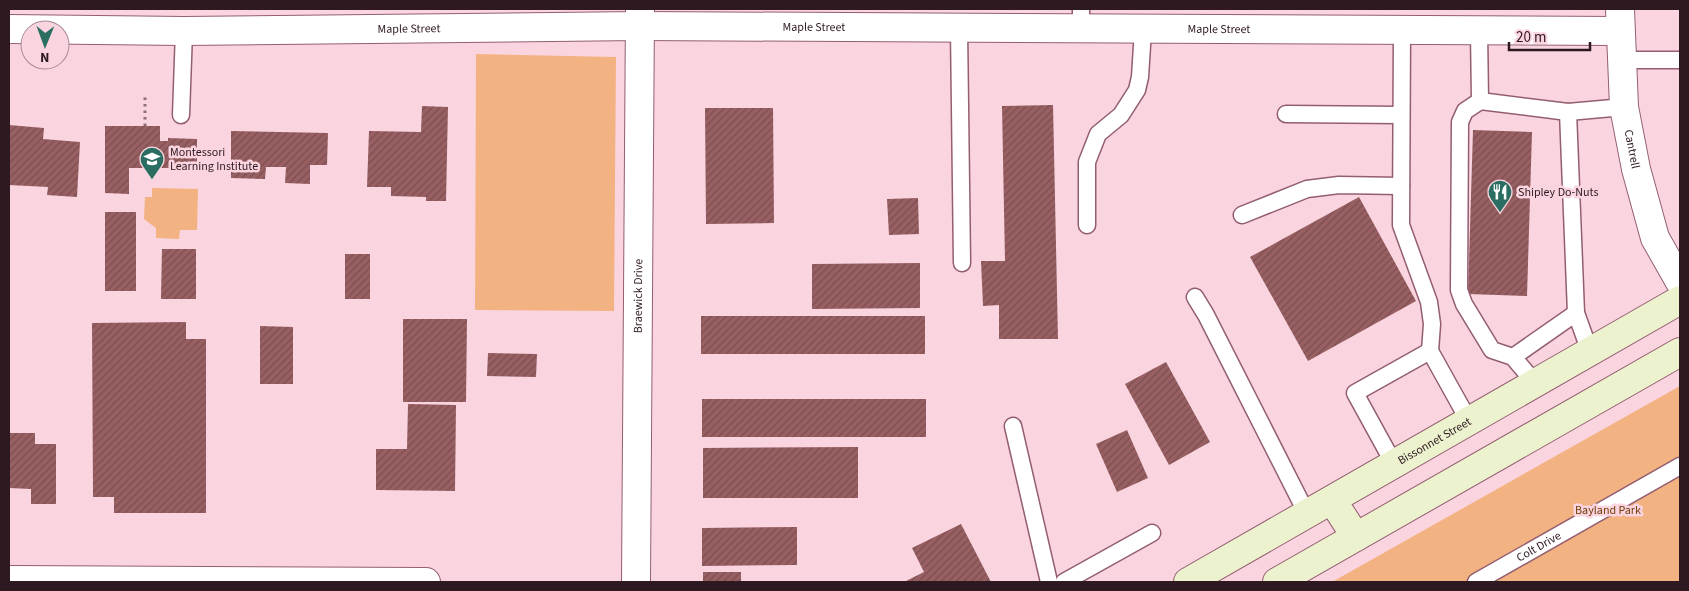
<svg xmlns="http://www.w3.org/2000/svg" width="1689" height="591" font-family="'Source Sans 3',sans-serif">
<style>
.green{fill:#f3b281}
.building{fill:url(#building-hatch)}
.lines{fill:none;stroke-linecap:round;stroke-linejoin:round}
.lane-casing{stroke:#935e70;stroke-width:19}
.street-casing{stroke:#935e70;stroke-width:30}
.secondary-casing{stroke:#935e70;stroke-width:30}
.path{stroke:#8c6f78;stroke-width:3;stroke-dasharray:2.5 4;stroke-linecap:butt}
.lane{stroke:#fff;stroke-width:16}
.street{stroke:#fff;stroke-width:28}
.secondary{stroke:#ecf2ce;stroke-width:28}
.labels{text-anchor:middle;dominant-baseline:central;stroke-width:5;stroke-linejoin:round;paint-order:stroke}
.street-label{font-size:12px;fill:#2f1921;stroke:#fad5e0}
.poi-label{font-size:12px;fill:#2f1921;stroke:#fad5e0;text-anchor:start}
.park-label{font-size:12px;fill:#733d06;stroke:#fad5e0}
</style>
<defs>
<pattern id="building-hatch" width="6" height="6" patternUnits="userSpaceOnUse" patternTransform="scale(1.25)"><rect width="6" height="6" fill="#986062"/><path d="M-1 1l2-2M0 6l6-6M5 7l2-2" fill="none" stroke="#7c4e50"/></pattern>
</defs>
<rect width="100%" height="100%" fill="#fad5e0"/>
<g class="green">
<path d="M476 54 616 57 614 311 475 310Z"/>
<path d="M152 188 198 189 197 230H180L179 239 156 238V228L144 219 145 197H152Z"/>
<path d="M1680 386V582H1332Z"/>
</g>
<g class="building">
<path d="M1053 105 1058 339H999V305L983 306 981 261H1005L1002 106Z"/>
<path d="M422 106 448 107 446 201H426V197L391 196V187H367L369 131 421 132Z"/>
<path d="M705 108H773L774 223 706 224Z"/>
<path d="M9 125 44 128 43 139 80 142 77 197 47 195 48 187 9 185Z"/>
<path d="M105 126H160V141H168V138L197 139V168H129V194L105 193Z"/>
<path d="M1473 130 1532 132 1527 296 1468 294Z"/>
<path d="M231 131 328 133 327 165H310V184L285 183 286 167H266L265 179 231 178Z"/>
<path d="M1359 197 1416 301 1308 361 1250 257Z"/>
<path d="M918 198 919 234 889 235 887 199Z"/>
<rect x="105" y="212" width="31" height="79"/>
<path d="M162 249H196V299H161Z"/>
<rect x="345" y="254" width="25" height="45"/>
<path d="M920 263V308L812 309V264Z"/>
<rect x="701" y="316" width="224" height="38"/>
<path d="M403 319H467L466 402H403Z"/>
<path d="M186 322V339H206V513H114V497H93L92 323Z"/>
<path d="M260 326 293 327V384H260Z"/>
<path d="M488 353 537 354 536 377 487 376Z"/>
<path d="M1166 362 1210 442 1169 465 1125 384Z"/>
<rect x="702" y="399" width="224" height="38"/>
<path d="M408 404 456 405 455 491 376 490V449H407Z"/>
<path d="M1127 430 1148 478 1117 492 1096 444Z"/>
<path d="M9 433H35V444H56V504H31V489L9 488Z"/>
<path d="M858 447V498H703V448Z"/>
<path d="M961 524 991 582H904L924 572 912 548Z"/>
<path d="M797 527V565L702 566V528Z"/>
<rect x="703" y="572" width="38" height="10"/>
</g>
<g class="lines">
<defs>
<g id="lane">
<path d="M959 28 962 263"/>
<path d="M1081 30V9"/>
<path d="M1402 31 1401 225 1429 302 1432 324 1430 351"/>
<path d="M1479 31 1480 101 1568 112 1624 107"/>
<path d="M1621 60H1680"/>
<path d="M1480 101 1465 111 1460 122 1459 290 1464 304 1492 350 1513 357 1535 383"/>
<path d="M1568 112 1576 313 1590 352"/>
<path d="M1286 114 1401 115"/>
<path d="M181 115 184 31"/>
<path d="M1242 215 1307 189 1339 185 1401 186"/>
<path d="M1087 225V162L1098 134 1121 115 1137 90 1140 77 1143 30"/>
<path d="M1195 297 1206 315 1307 514"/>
<path d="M1513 357 1576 313"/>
<path d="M1013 426 1049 582"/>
<path d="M1394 464 1355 393 1430 351 1469 421"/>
<path d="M1064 582 1152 533"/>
<path id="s1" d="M1476 582 1680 466"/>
</g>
<g id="street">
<path id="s2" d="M1620 9 1624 107 1636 169 1655 238 1680 282"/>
<path id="s3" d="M9 29 184 31 640 26 1619 31"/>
<path d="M9 580 426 582"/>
<path id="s4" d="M636 582 640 9"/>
</g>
<g id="secondary">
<path d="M1332 500 1356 537"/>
<path id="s5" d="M1188 582 1680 300"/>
<path d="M1277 582 1680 352"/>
</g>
</defs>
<use href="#lane" class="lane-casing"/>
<use href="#street" class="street-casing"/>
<use href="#secondary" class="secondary-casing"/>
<path class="path" d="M145 126V96"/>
<use href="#lane" class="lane"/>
<use href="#street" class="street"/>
<use href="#secondary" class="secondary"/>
</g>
<defs>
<symbol id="school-pin" viewBox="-11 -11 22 30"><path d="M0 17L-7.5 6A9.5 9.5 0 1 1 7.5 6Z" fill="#2a6e61" stroke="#fad5e0"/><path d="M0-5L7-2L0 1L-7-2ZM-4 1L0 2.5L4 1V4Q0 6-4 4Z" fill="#fff"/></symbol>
<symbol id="restaurant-pin" viewBox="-11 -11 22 30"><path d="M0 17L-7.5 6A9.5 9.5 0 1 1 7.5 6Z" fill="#2a6e61" stroke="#fad5e0"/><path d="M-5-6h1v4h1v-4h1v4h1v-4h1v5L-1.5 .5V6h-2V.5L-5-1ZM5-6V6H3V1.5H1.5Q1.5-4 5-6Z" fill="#fff"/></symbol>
</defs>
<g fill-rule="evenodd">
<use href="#school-pin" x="138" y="145" width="28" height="38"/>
<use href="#restaurant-pin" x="1486" y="178" width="28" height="38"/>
</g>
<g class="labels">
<g class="street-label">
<text stroke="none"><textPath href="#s3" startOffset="805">Maple Street</textPath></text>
<text stroke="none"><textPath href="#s3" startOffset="400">Maple Street</textPath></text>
<text stroke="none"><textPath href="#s3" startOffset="1210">Maple Street</textPath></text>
<text stroke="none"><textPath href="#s2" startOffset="141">Cantrell</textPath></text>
<text stroke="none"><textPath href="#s4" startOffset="286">Braewick Drive</textPath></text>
<text stroke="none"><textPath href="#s5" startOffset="284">Bissonnet Street</textPath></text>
<text stroke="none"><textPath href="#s1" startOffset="72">Colt Drive</textPath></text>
</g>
<g class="poi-label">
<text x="170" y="152">Montessori<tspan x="170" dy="14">Learning Institute</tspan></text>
<text x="1518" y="192">Shipley Do-Nuts</text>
</g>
<g class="park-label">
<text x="1608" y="510">Bayland Park</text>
</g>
</g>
<rect width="1689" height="591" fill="none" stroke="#2f1921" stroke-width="20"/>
<g transform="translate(45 45) rotate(181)"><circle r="24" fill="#fad5e0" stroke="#a98a94"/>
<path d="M0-4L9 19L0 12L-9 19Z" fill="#2a6e61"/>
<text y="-8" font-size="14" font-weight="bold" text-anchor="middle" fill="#2f1921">N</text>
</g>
<path d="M1509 42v8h81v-8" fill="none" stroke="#2f1921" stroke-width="2.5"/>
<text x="1516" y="42" font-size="15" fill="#2f1921" stroke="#fad5e0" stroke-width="4" paint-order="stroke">20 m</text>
</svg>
